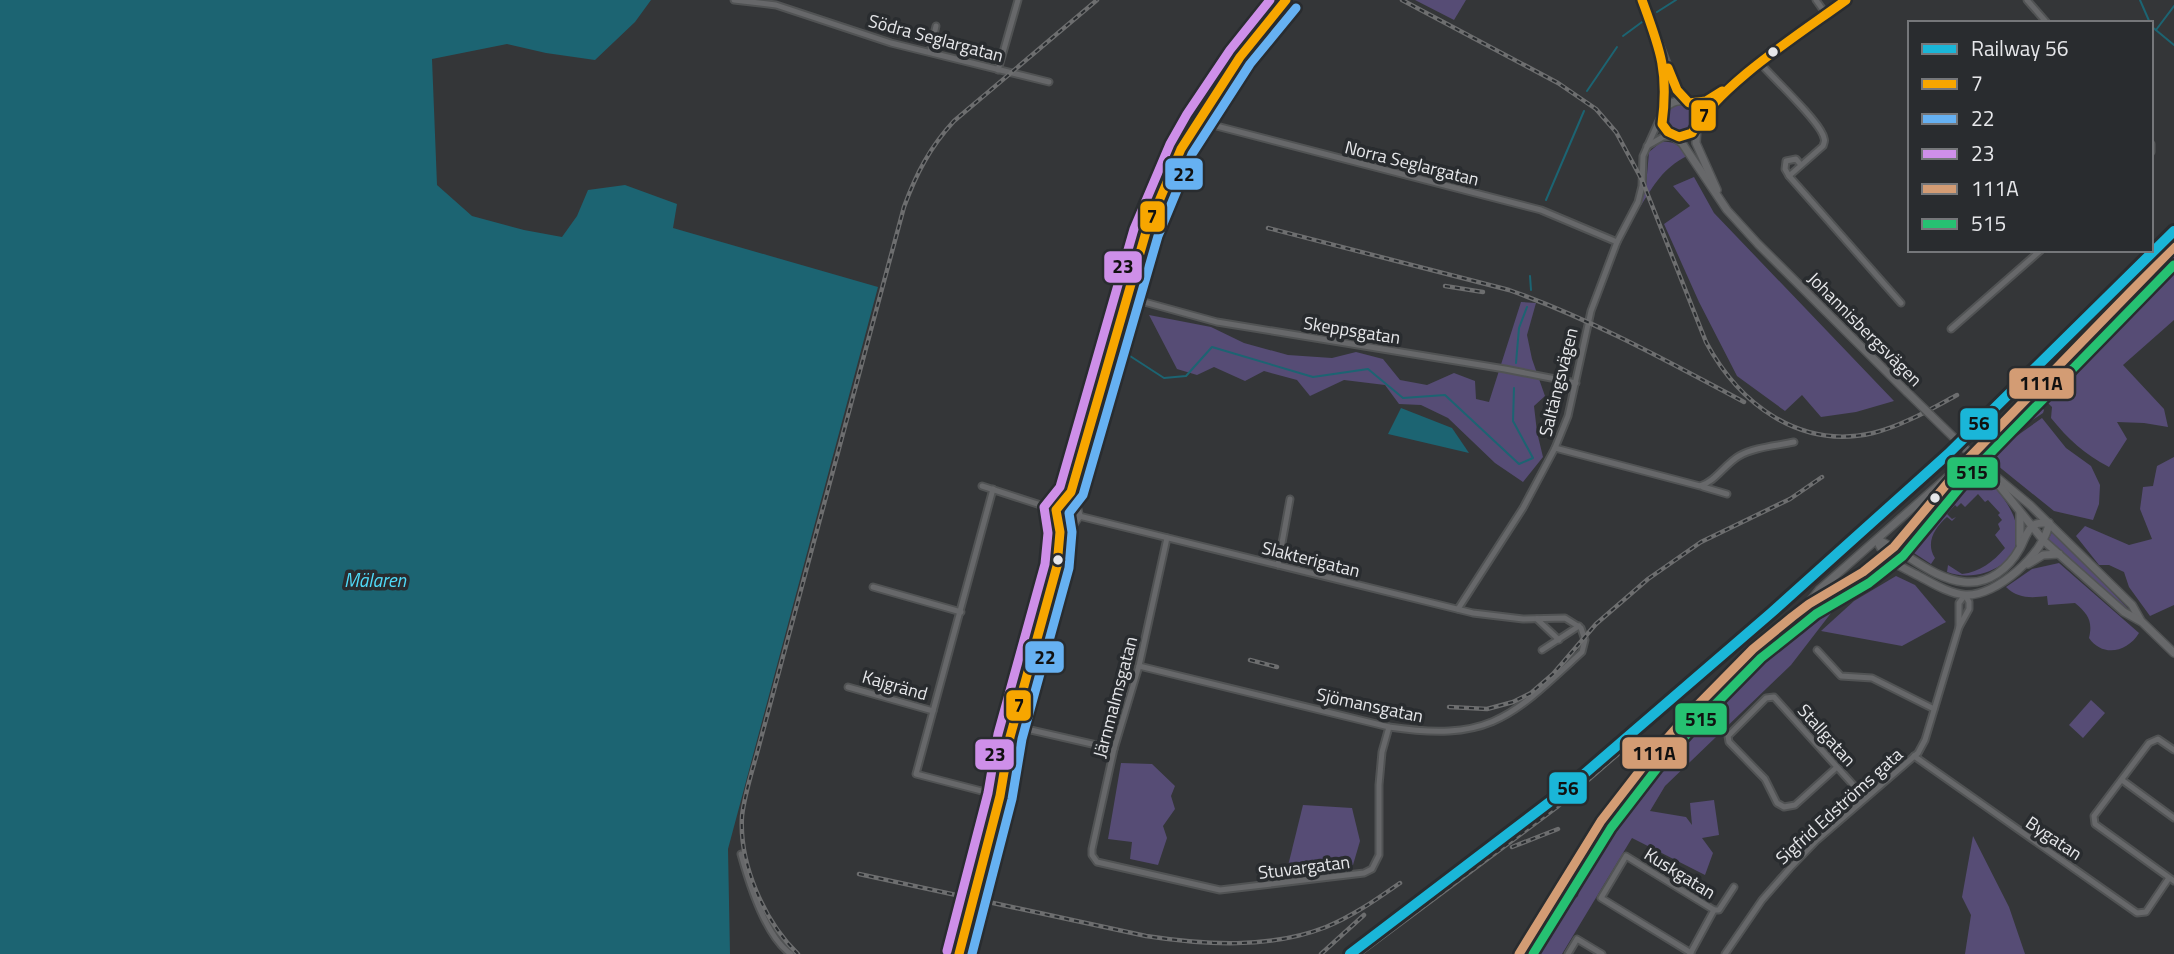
<svg xmlns="http://www.w3.org/2000/svg" width="2174" height="954" font-family="'Titillium Web',sans-serif">
<style>
.green{fill:#564c75}
.water{fill:#1c6472}
.lines{fill:none;stroke-linecap:round;stroke-linejoin:round}
.stream{stroke:#1c6472;stroke-width:2}
.minor-casing{stroke:#515354;stroke-width:9}
.tertiary-casing{stroke:#515354;stroke-width:10}
.secondary-casing{stroke:#515354;stroke-width:10}
.minor{stroke:#67686a;stroke-width:5}
.tertiary{stroke:#67686a;stroke-width:6}
.secondary{stroke:#67686a;stroke-width:7}
.rail-casing{stroke:#6d6e6f;stroke-width:4.5}
.rail{stroke:#292c2f;stroke-width:2;stroke-dasharray:5;stroke-linecap:butt}
.secondary-bridge-casing{stroke:#515354;stroke-width:10;stroke-linecap:butt}
.secondary-bridge{stroke:#67686a;stroke-width:7}
.bus-1-casing{stroke:#292c2f;stroke-width:14}
.bus-2-casing{stroke:#292c2f;stroke-width:14}
.bus-3-casing{stroke:#292c2f;stroke-width:14}
.bus-4-casing{stroke:#292c2f;stroke-width:14}
.bus-5-casing{stroke:#292c2f;stroke-width:14}
.bus-1{stroke:#f7a600;stroke-width:9}
.bus-2{stroke:#66b1f2;stroke-width:9}
.bus-3{stroke:#ce8fe9;stroke-width:9}
.bus-4{stroke:#d39c74;stroke-width:9}
.bus-5{stroke:#26c172;stroke-width:9}
.rail-1-casing{stroke:#292c2f;stroke-width:16}
.rail-1{stroke:#1ab6d8;stroke-width:10}
.bus-dot{fill:#e6e7ea;stroke:#292c2f;stroke-width:2.5}
.labels{text-anchor:middle;dominant-baseline:central;stroke-width:7;stroke-linejoin:round;paint-order:stroke}
.street-label{font-size:18px;fill:#e6e7ea;stroke:#292c2f}
.water-label{font-size:19px;font-style:italic;fill:#4fdbf9;stroke:#292c2f}
.line-badge{stroke:#292c2f;stroke-width:2.5}
.pale-badge-label{font-size:19px;text-anchor:middle;font-weight:bold;fill:#111}
</style>
<rect width="100%" height="100%" fill="#343638"/>
<g class="green">
<path d="M1415 0H1466L1454 20Z"/>
<circle cx="1679" cy="119" r="14"/>
<path d="M1661 142C1674 141 1679 145 1687 156 1663 168 1654 185 1640 207L1646 186 1649 152Z"/>
<path d="M1694 177 1714 213 1894 401 1856 412 1821 417 1802 395 1785 411 1737 376 1699 302 1664 224 1690 206 1673 186Z"/>
<path d="M2174 254V320L2123 365 2164 409 2168 427 2144 423 2117 422 2127 439 2109 467C2084 454 2068 439 2051 418L2052 407 2041 396 2130 298Z"/>
<path d="M1521 302 1536 303 1527 335 1532 359 1545 396 1534 406 1537 432 1543 457 1523 482 1495 463 1448 418 1421 405 1399 404 1385 385 1344 380 1310 396 1297 380 1264 371 1245 381 1214 367 1197 375 1177 369 1149 315 1211 327 1244 343 1288 355 1332 358 1356 352 1383 359 1400 380 1427 385 1454 373 1475 381 1476 399 1489 402Z"/>
<path d="M2034 399 2044 410 2043 413C2000 441 1963 472 1933 513L1932 511 1953 482Z"/>
<path d="M2042 418 2066 448 2091 466 2100 485 2099 504 2093 520 2054 511 1987 457Z"/>
<path d="M2174 457V605L2150 616 2129 587 2124 572 2109 565H2099L2076 536 2085 526 2129 545 2152 539 2140 509 2143 487 2153 486 2157 466Z"/>
<path d="M1975 468C1991 483 2011 502 2016 524 2026 564 1978 584 1947 572L1948 565 1962 574C1980 572 1993 562 2005 548L1995 535 2000 529 1998 524 2002 520 1998 515 2000 513 1988 500 1985 502 1978 494 1965 507 1961 503 1957 507 1955 505 1947 514 1952 519 1956 517 1952 521 1947 517C1935 527 1925 543 1935 558L1931 564 1914 553 1940 508Z"/>
<path d="M2053 530 2131 612 2048 540Z"/>
<path d="M2059 563 2139 633C2127 653 2102 657 2089 638 2093 621 2088 614 2075 603L2048 605 2047 596C2032 598 2018 599 2006 587L2032 569Z"/>
<path d="M1872 574 1876 578 1838 604 1791 665 1665 786 1650 811 1686 817 1692 825 1690 803 1714 800 1719 835 1702 838 1713 853 1705 875 1632 838 1562 954H1533L1552 919 1578 896 1585 859 1642 781 1686 729 1717 697 1728 696 1744 680 1742 670C1783 633 1823 599 1872 574Z"/>
<path d="M1896 576 1915 585 1946 622 1902 646 1821 631 1854 601Z"/>
<path d="M2091 700 2105 713 2083 738 2069 725Z"/>
<path d="M1121 763 1152 764 1175 786 1171 796 1175 809 1163 826 1167 838 1158 865 1130 859 1132 842 1108 839Z"/>
<path d="M1303 805 1352 808 1360 841 1353 865 1286 874Z"/>
<path d="M1973 836 2009 907 2025 954H1965L1971 915 1962 897Z"/>
</g>
<g class="water">
<path d="M0 0H651L635 22 595 60 546 53 507 44 432 59 437 185 472 216 524 230 562 237 577 216 588 190 625 185 677 204 673 228 878 287 728 849 730 954H0Z"/>
<path d="M1401 408 1452 428 1469 453 1388 434Z"/>
</g>
<g class="lines">
<g class="stream">
<path d="M2140 0 2150 23"/>
<path d="M1657 12 1676 0"/>
<path d="M2151 26 2174 45"/>
<path d="M2156 30 2174 6"/>
<path d="M1623 36 1642 22"/>
<path d="M1587 91 1617 47"/>
<path d="M1546 200 1584 111"/>
<path d="M1530 276 1531 290"/>
<path d="M1130 356 1164 378 1186 376 1212 347 1313 377 1368 369 1403 398 1445 395 1519 464 1533 458 1513 421 1514 388"/>
<path d="M1516 363 1519 328 1527 307"/>
</g>
<defs>
<g id="minor">
<path d="M734 0 776 5 891 43 1049 82"/>
<path d="M1816 0 1826 14"/>
<path d="M2027 0 2047 23"/>
<path d="M930 52 936 26"/>
<path d="M1760 63C1775 80 1816 118 1823 135 1825 141 1825 140 1823 146L1789 176 1901 303"/>
<path d="M998 70 1018 0"/>
<path d="M1197 121 1541 210 1617 242"/>
<path d="M2151 144V152"/>
<path d="M1647 146 1663 137 1672 136"/>
<path d="M1789 176 1785 169 1786 161 1796 159 1801 165"/>
<path d="M1126 297 1217 322 1505 369 1576 383"/>
<path d="M1951 329 2041 250"/>
<path d="M1555 448 1700 486C1715 482 1725 464 1739 456 1755 447 1776 446 1794 442"/>
<path d="M982 486 1056 510"/>
<path d="M1703 487 1727 494"/>
<path d="M993 489 916 774 997 795"/>
<path d="M1079 516 1473 613 1523 619 1565 618 1581 628 1585 640 1582 652C1511 717 1491 742 1389 727L1139 666"/>
<path d="M1167 538 1139 666 1114 749 1092 849V855L1097 862 1220 890 1364 873 1372 869 1379 855V785L1382 752 1389 727"/>
<path d="M1278 565 1290 499"/>
<path d="M873 587 961 612"/>
<path d="M1458 609 1523 508 1555 448 1568 416 1591 311 1617 242 1638 202 1642 186 1643 156 1661 116"/>
<path d="M1537 619 1559 640"/>
<path d="M1959 627V603L1965 595"/>
<path d="M1542 650 1579 626"/>
<path d="M1817 650 1841 676 1872 678 1934 709"/>
<path d="M848 687 933 711"/>
<path d="M1013 726 1114 749"/>
<path d="M2174 750 2158 739 2149 743 2094 816 2095 824 2174 881"/>
<path d="M1914 756 2137 913 2146 912 2169 878"/>
<path d="M1837 767 1795 805 1784 807 1777 803 1765 779 1729 742 1728 736 1766 698 1774 697 1865 798"/>
<path d="M2122 780 2174 818"/>
<path d="M741 854C749 883 766 937 791 954"/>
<path d="M1691 953 1601 898 1626 856 1714 910"/>
<path d="M1568 954 1577 939 1602 954"/>
<path d="M1690 954 1714 910H1719L1734 887"/>
<path d="M1725 954 1762 900 1790 868 1817 840 1918 753 1925 740 1959 627 1969 609V602L1965 595"/>
</g>
<g id="tertiary">
<path d="M1689 103 1706 101 1739 80 1846 0"/>
<path d="M1698 122 1731 88"/>
</g>
<g id="secondary">
<path d="M1642 0 1677 90 1686 102"/>
<path d="M1662 56 1666 93 1661 118 1664 130 1682 143 1727 210 1758 244 1907 392"/>
<path d="M1665 108C1694 81 1717 139 1676 137"/>
<path d="M1697 125 1696 143 1717 190"/>
<path d="M1982 465 2030 505 2132 605 2141 621 2174 653"/>
<path d="M1994 479 2044 541 2124 612 2140 621"/>
<path d="M2020 513V544"/>
<path d="M1877 540C1886 562 1895 563 1915 574 1931 582 1947 593 1965 595 1996 597 2045 553 2049 523"/>
<path d="M1878 540C1906 552 1933 579 1964 582 1989 585 2009 568 2020 548 2024 541 2027 529 2034 525 2038 522 2044 523 2049 523"/>
<path d="M1058 550 1060 532 1056 510C1060 504 1065 503 1068 498 1078 483 1081 459 1085 441"/>
<path d="M2028 564 2043 555 2059 554"/>
<path d="M1811 600 1819 590 1950 475"/>
<path d="M950 954 1057 566 1067 534 1079 516 1077 507C1087 451 1100 396 1115 341 1132 273 1152 205 1185 142 1211 91 1249 43 1286 0"/>
<path d="M959 954 1000 796 1009 745"/>
<path d="M1519 954 1601 821 1649 759 1687 716 1753 649 1792 617 1809 604 1863 572 1894 547 1967 460 2174 247"/>
</g>
</defs>
<use href="#minor" class="minor-casing"/>
<use href="#tertiary" class="tertiary-casing"/>
<use href="#secondary" class="secondary-casing"/>
<use href="#minor" class="minor"/>
<use href="#tertiary" class="tertiary"/>
<use href="#secondary" class="secondary"/>
<defs>
<g id="rail">
<path d="M1402 0 1558 83 1596 109 1616 132 1642 180 1706 342C1739 404 1800 450 1873 433 1902 426 1931 409 1957 395"/>
<path d="M1268 228 1509 290C1591 319 1667 361 1744 402"/>
<path d="M1445 286 1483 292"/>
<path d="M1250 660 1277 667"/>
<path d="M1449 707 1487 709 1513 702 1531 693 1553 674 1596 624 1648 579 1701 542 1790 499 1822 477"/>
<path d="M1512 847 1558 829"/>
<path d="M859 874 1146 936C1205 945 1270 949 1326 927 1353 916 1377 899 1400 883"/>
<path d="M798 954C764 921 739 864 742 816 745 791 754 766 760 742L904 207C916 174 930 147 954 121L1097 0"/>
<path d="M1321 954 1364 915"/>
<path d="M1360 954 1557 807 1618 754"/>
</g>
</defs>
<use href="#rail" class="rail-casing"/>
<use href="#rail" class="rail"/>
<defs>
<path id="secondary-bridge" d="M1907 392 1982 465"/>
</defs>
<use href="#secondary-bridge" class="secondary-bridge-casing"/>
<use href="#secondary-bridge" class="secondary-bridge"/>
<defs>
<g id="bus-1">
<path d="M1642 0C1660 49 1669 71 1662 124L1668 132 1679 137 1692 133C1718 85 1801 33 1846 0"/>
<path d="M1668 68 1677 90 1689 103 1706 101 1722 91"/>
<path d="M959 954 1000 796 1010 737 1057 566 1060 532 1056 510 1071 492 1146 232 1181 149 1240 57 1286 0"/>
</g>
<path id="bus-2" d="M972 954 1012 799 1022 739 1069 568 1072 532 1069 513 1083 495 1158 236 1192 154 1250 64 1296 8"/>
<path id="bus-3" d="M947 951 988 793 998 734 1045 564 1048 533 1044 507 1060 487 1134 229 1170 144 1187 114 1230 50 1270 0"/>
<path id="bus-4" d="M1519 954 1601 821 1649 759 1687 716 1753 649 1792 617 1809 604 1863 572 1894 547 1967 460 2174 247"/>
<path id="bus-5" d="M1533 954 1611 828 1658 767 1696 724 1761 658 1800 627 1816 614 1869 583 1903 556 1976 468 2174 265"/>
</defs>
<use href="#bus-1" class="bus-1-casing"/>
<use href="#bus-2" class="bus-2-casing"/>
<use href="#bus-3" class="bus-3-casing"/>
<use href="#bus-4" class="bus-4-casing"/>
<use href="#bus-5" class="bus-5-casing"/>
<use href="#bus-1" class="bus-1"/>
<use href="#bus-2" class="bus-2"/>
<use href="#bus-3" class="bus-3"/>
<use href="#bus-4" class="bus-4"/>
<use href="#bus-5" class="bus-5"/>
<defs>
<path id="rail-1" d="M1350 954 1568 788 1771 613 1948 454 2174 231"/>
</defs>
<use href="#rail-1" class="rail-1-casing"/>
<use href="#rail-1" class="rail-1"/>
</g>
<g class="bus-dot">
<circle cx="1773" cy="52" r="6"/>
<circle cx="1935" cy="498" r="6"/>
<circle cx="1058" cy="560" r="6"/>
</g>
<g class="labels">
<g class="street-label">
<text transform="translate(936 38) rotate(15)">Södra Seglargatan</text>
<text transform="translate(1412 163) rotate(14)">Norra Seglargatan</text>
<text transform="translate(1865 329) rotate(45)">Johannisbergsvägen</text>
<text transform="translate(1352 330) rotate(9)">Skeppsgatan</text>
<text transform="translate(1558 382) rotate(-76)">Saltängsvägen</text>
<text transform="translate(1311 559) rotate(14)">Slakterigatan</text>
<text transform="translate(895 685) rotate(16)">Kajgränd</text>
<text transform="translate(1115 697) rotate(-75)">Järnmalmsgatan</text>
<text transform="translate(1370 705) rotate(12)">Sjömansgatan</text>
<text transform="translate(1827 735) rotate(48)">Stallgatan</text>
<text transform="translate(1839 806) rotate(-42)">Sigfrid Edströms gata</text>
<text transform="translate(2054 838) rotate(34)">Bygatan</text>
<text transform="translate(1304 867) rotate(-7)">Stuvargatan</text>
<text transform="translate(1680 873) rotate(32)">Kuskgatan</text>
</g>
<g class="water-label">
<text x="375" y="579">Mälaren</text>
</g>
</g>
<g class="line-badge">
<rect x="1690" y="99" width="27" height="33" rx="7" fill="#f7a600"/>
<rect x="1164" y="157" width="40" height="34" rx="7" fill="#66b1f2"/>
<rect x="1139" y="200" width="27" height="33" rx="7" fill="#f7a600"/>
<rect x="1103" y="250" width="40" height="34" rx="7" fill="#ce8fe9"/>
<rect x="2008" y="367" width="67" height="33" rx="7" fill="#d39c74"/>
<rect x="1959" y="407" width="40" height="34" rx="7" fill="#1ab6d8"/>
<rect x="1946" y="456" width="53" height="33" rx="7" fill="#26c172"/>
<rect x="1024" y="640" width="41" height="34" rx="7" fill="#66b1f2"/>
<rect x="1005" y="689" width="27" height="33" rx="7" fill="#f7a600"/>
<rect x="1674" y="702" width="54" height="34" rx="7" fill="#26c172"/>
<rect x="1621" y="736" width="67" height="34" rx="7" fill="#d39c74"/>
<rect x="974" y="738" width="41" height="33" rx="7" fill="#ce8fe9"/>
<rect x="1548" y="771" width="40" height="34" rx="7" fill="#1ab6d8"/>
</g>
<g class="pale-badge-label">
<text x="1704" y="122">7</text>
<text x="1184" y="181">22</text>
<text x="1152" y="223">7</text>
<text x="1123" y="273">23</text>
<text x="2041" y="390">111A</text>
<text x="1979" y="430">56</text>
<text x="1972" y="479">515</text>
<text x="1045" y="664">22</text>
<text x="1019" y="712">7</text>
<text x="1701" y="726">515</text>
<text x="1654" y="760">111A</text>
<text x="995" y="761">23</text>
<text x="1568" y="795">56</text>
</g>
<rect x="1908" y="21" width="245" height="231" fill="#292c2f" stroke="#75777a" stroke-width="2"/>
<rect x="1922" y="44" width="35" height="10" fill="#1ab6d8" stroke="#75777a" stroke-width="2"/>
<text x="1971" y="56" font-size="21" fill="#e6e7ea">Railway 56</text>
<rect x="1922" y="79" width="35" height="10" fill="#f7a600" stroke="#75777a" stroke-width="2"/>
<text x="1971" y="91" font-size="21" fill="#e6e7ea">7</text>
<rect x="1922" y="114" width="35" height="10" fill="#66b1f2" stroke="#75777a" stroke-width="2"/>
<text x="1971" y="126" font-size="21" fill="#e6e7ea">22</text>
<rect x="1922" y="149" width="35" height="10" fill="#ce8fe9" stroke="#75777a" stroke-width="2"/>
<text x="1971" y="161" font-size="21" fill="#e6e7ea">23</text>
<rect x="1922" y="184" width="35" height="10" fill="#d39c74" stroke="#75777a" stroke-width="2"/>
<text x="1971" y="196" font-size="21" fill="#e6e7ea">111A</text>
<rect x="1922" y="219" width="35" height="10" fill="#26c172" stroke="#75777a" stroke-width="2"/>
<text x="1971" y="231" font-size="21" fill="#e6e7ea">515</text>
</svg>
